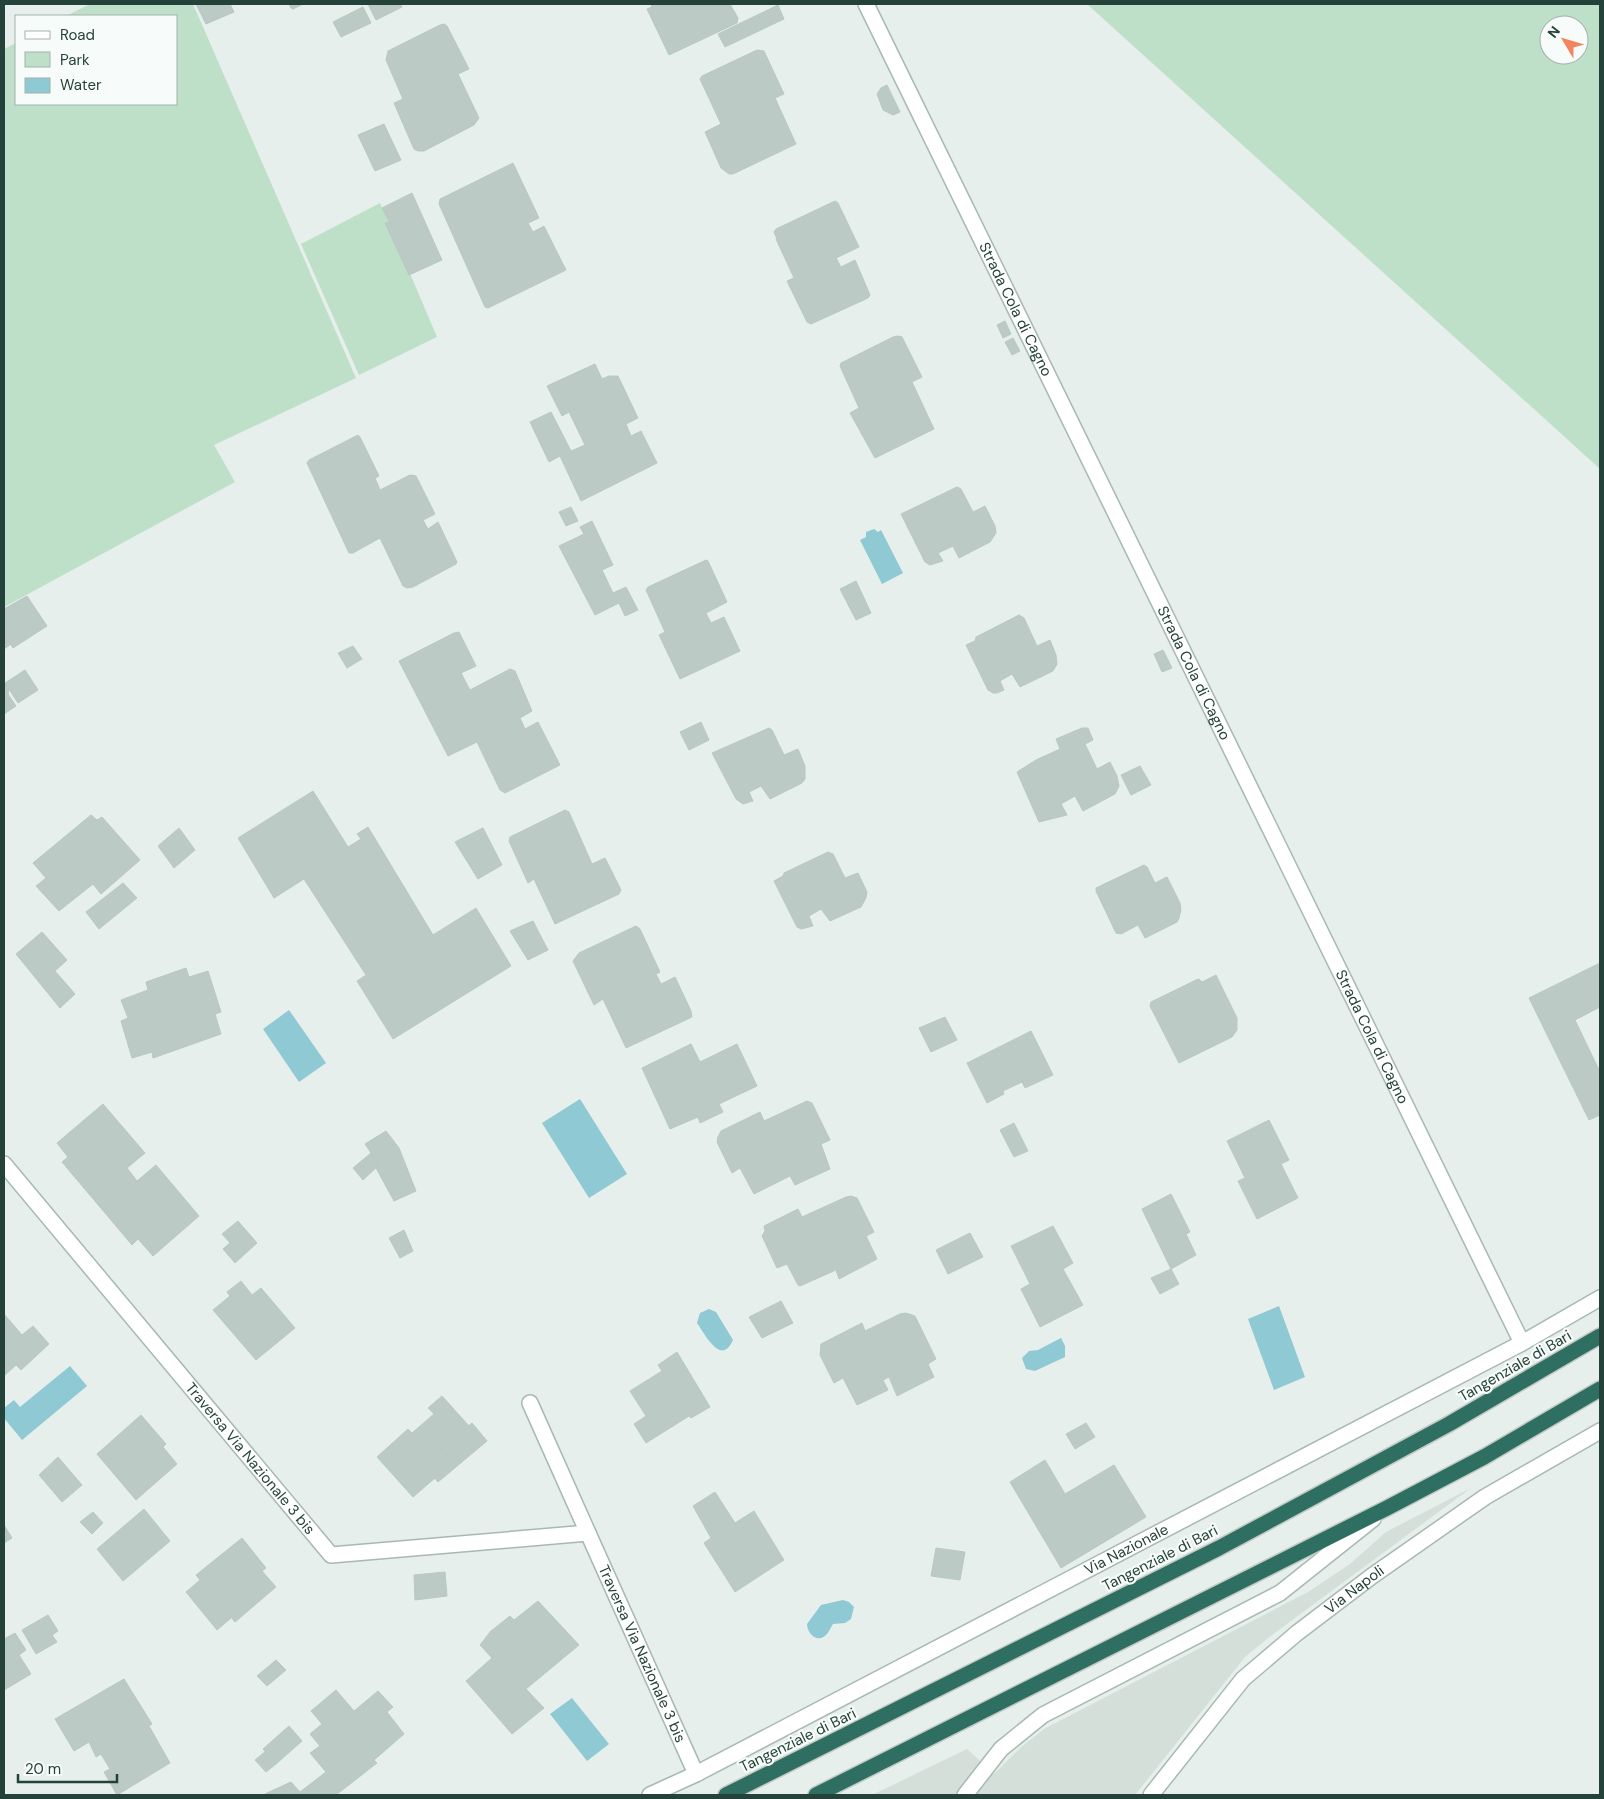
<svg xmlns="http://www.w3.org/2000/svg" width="1604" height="1799" font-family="'DM Sans',sans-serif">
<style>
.built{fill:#d4dfda}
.green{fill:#bfe0c8;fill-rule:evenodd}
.water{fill:#8ec9d4}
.building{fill:#bbcac4;stroke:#b8c9c2}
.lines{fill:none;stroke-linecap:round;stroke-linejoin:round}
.lane-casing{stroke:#a8b8b2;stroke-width:18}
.street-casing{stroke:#a8b8b2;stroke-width:18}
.highway-casing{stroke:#c2cac8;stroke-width:18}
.lane{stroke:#fff;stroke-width:15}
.street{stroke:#fff;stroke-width:15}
.highway{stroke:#2f6f62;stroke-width:15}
.labels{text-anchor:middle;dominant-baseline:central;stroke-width:4.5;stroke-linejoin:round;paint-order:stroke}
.street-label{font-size:15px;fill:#24423a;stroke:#f7fbf9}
</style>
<rect width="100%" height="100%" fill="#e6efeb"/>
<path class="built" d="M1471 1488 1272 1635 1245 1657 1135 1795H872L967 1749 994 1774 1020 1748 1044 1729 1308 1592 1350 1564 1386 1532Z"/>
<g class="green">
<path d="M90 4H193L356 378 214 445 235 482 4 607V49L16 43V104H176V16H66Z"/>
<path d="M1087 4H1600V469ZM1549 25H1579V55H1549Z"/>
<path d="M380 203 437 337 359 375 301 244Z"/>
</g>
<g class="water">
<path d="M874 529 878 532 881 530 903 573 882 584 860 540 866 537V532Z"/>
<path d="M289 1010 326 1063 299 1082 263 1029Z"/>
<path d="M580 1099 627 1174 589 1198 542 1123Z"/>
<path d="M1279 1306 1305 1377 1274 1390 1248 1319Z"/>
<path d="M709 1309 716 1312 733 1340C721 1367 705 1334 697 1323L700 1313Z"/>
<path d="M1061 1338 1065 1346V1357L1035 1371 1026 1369 1022 1358 1029 1351 1038 1350Z"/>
<path d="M70 1366 87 1386 22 1440 4 1418V1408L14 1400 20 1407Z"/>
<path d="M843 1600 849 1602 854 1607 851 1619 845 1623 833 1624C831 1627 829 1632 826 1635 817 1644 807 1633 807 1624L821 1605Z"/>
<path d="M572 1698 609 1744 587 1761 550 1714Z"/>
</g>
<g class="building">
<path d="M196 4H230L234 12 206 24Z"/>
<path d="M289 4H303L293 9 291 8Z"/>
<path d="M368 4H400L402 7 376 20Z"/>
<path d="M651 4H730L738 18 737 23 669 55 647 9 652 7Z"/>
<path d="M778 5 784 19 725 47 718 34Z"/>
<path d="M363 7 371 23 341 37 333 22Z"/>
<path d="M444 24 447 26 469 69 458 74 479 118 474 125 424 151H418L414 149 394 103 403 99 386 60 388 51 440 25Z"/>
<path d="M757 50 764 51 784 94 775 98 796 144 733 174H729L721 168 705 132 721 124 700 79 702 76Z"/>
<path d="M887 85 900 112 893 115 883 110 877 94 881 88Z"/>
<path d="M384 124 401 160 375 171 358 135Z"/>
<path d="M513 163 539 218 528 223 533 232 544 226 566 270 488 308 485 307 439 204 440 199Z"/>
<path d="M412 193 442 260 409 275 385 223 389 222 382 208Z"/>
<path d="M835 201 838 203 859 247 836 258 841 267 855 260 870 295 868 298 811 324 807 322 787 281 794 278 776 239H777L774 232 776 229Z"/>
<path d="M1005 321 1011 334 1003 338 997 325Z"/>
<path d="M898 336 902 337 922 377 912 382 934 429 875 458 850 413 859 408 840 366 841 363 893 337Z"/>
<path d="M1013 338 1020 351 1012 355 1005 342Z"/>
<path d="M595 364 602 379 609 376H618L638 418 626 424 631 436 641 431 657 463 581 501 560 456 549 462 530 422 551 412 571 451 585 445 569 412 562 416 547 386Z"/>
<path d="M358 435 360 437 379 476 375 478 380 490 410 475 416 476 435 514 423 520 428 529 438 522 457 562 456 564 413 587 407 588 403 586 380 538 353 553H349L307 463 309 460Z"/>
<path d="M957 487 961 489 973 512 985 506 995 526 996 533 990 542 959 558 953 546 938 553 943 561 930 565 925 562 901 514Z"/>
<path d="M571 507 578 521 566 526 559 512Z"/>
<path d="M592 521 613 565 602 570 613 593 626 587 638 610 625 616 619 603 595 615 559 546 584 534 580 527Z"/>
<path d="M706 560 708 561 727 602 706 613 711 623 724 617 740 651 680 679 659 635 665 632 646 590 648 587Z"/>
<path d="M856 581 871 613 856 620 840 589Z"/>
<path d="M27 596 47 626 13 648 4 633V609Z"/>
<path d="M1019 615 1024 618 1037 646 1050 640 1056 655 1057 664 1053 671 1020 687 1012 674 1000 681 1004 690 997 693H993L988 690 966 645 975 641 976 637Z"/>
<path d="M459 632 476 666 461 673 470 690 510 669 515 671 532 711 520 718 525 729 538 722 560 765 505 793 500 790 477 742 448 756 399 661 454 633Z"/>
<path d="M4 633 11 644 4 649Z"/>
<path d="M353 646 362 659 347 668 338 653Z"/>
<path d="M1163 650 1172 668 1162 672 1154 654Z"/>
<path d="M25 670 38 690 18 703 5 683Z"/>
<path d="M4 681 9 689 8 694 16 706 4 714Z"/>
<path d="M701 722 709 740 689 750 680 732Z"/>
<path d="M769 728 772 730 784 755 798 749 805 766V779L802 783 770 799 761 786 749 792 753 801 743 804 736 799 712 753Z"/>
<path d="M1082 728H1088L1093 740 1085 744 1097 769 1110 762 1117 776 1119 786 1115 794 1083 811 1075 796 1061 804 1067 815 1039 822 1017 772 1036 760 1060 749 1056 739Z"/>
<path d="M1140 766 1151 785 1131 795 1121 775Z"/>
<path d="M313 791 348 847 361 839 357 834 368 827 433 935 476 908 511 966 393 1039 357 981 366 975 304 879 274 898 238 838Z"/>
<path d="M565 810 569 812 592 864 605 858 621 890 619 894 555 924 534 879 528 883 509 841 510 837Z"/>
<path d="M91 815 97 820 102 817 140 860 101 894 93 884 59 911 36 886 46 878 33 863Z"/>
<path d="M179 828 195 850 174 868 158 846Z"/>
<path d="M483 828 502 865 478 879 455 842Z"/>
<path d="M828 852 833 854 845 878 858 873 867 892 866 898 861 907 830 921 821 909 809 916 813 926 801 929 797 927 774 881 783 876 784 873Z"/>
<path d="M1144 865 1147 867 1155 883 1167 877 1180 903 1181 910 1179 918 1177 922 1145 938 1138 925 1121 934 1116 933 1096 891V888Z"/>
<path d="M123 883 137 898 99 929 86 912Z"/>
<path d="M533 921 548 950 528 960 510 931Z"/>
<path d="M636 926 640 929 660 972 656 974 661 984 675 977 691 1011 692 1017 626 1048 603 999 594 1005 573 961 579 953Z"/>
<path d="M42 932 67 960 55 971 75 994 60 1008 16 954Z"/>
<path d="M1600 963V1007L1575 1020 1600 1072V1115L1589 1120 1529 998Z"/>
<path d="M186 968 189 977 208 971 221 1012 215 1014 221 1034 153 1058 152 1052 132 1058 121 1021 128 1018 121 1000 148 990 146 982Z"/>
<path d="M1216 975 1237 1018V1030L1232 1037 1179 1063 1150 1006 1151 1002 1196 980 1199 979 1202 982Z"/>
<path d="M945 1017 957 1040 931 1052 919 1028Z"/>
<path d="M1031 1031 1053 1075 1025 1088 1022 1082 1003 1091 1004 1094 987 1103 967 1063Z"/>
<path d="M691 1044 700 1062 737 1044 757 1086 719 1104 723 1112 700 1123 698 1117 670 1129 642 1068Z"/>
<path d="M807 1101 812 1103 830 1140 821 1144 830 1169 795 1185 790 1176 754 1194 740 1168 732 1173 717 1142 718 1137 721 1131 760 1112 764 1121Z"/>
<path d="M103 1104 145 1153 127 1168 137 1181 156 1165 199 1216 153 1256 138 1239 132 1245 62 1162 68 1157 57 1143Z"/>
<path d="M1269 1120 1289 1160 1281 1164 1298 1198 1257 1219 1238 1181 1245 1178 1227 1141Z"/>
<path d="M1014 1123 1028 1151 1014 1157 1000 1130Z"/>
<path d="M386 1131 399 1148 416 1191 394 1201 376 1168 379 1165 365 1144Z"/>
<path d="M371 1153 379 1165 363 1180 353 1168Z"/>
<path d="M1171 1194 1190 1232 1186 1234 1196 1255 1171 1269 1142 1209Z"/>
<path d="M851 1196 857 1198 874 1232 866 1236 877 1259 839 1279 836 1270 800 1286 798 1285 787 1264 777 1268 762 1236 765 1231 764 1226 798 1209 802 1217 846 1197Z"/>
<path d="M238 1221 257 1243 235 1263 223 1249 230 1243 222 1234Z"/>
<path d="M1053 1226 1073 1263 1063 1269 1083 1305 1040 1327 1021 1289 1030 1284 1011 1246Z"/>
<path d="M404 1230 413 1251 400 1258 389 1238Z"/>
<path d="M970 1233 983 1257 948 1274 936 1250Z"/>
<path d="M1171 1269 1179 1284 1160 1294 1151 1278Z"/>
<path d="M241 1281 252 1295 261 1288 295 1328 256 1360 213 1310 230 1296 227 1292Z"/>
<path d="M781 1301 793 1323 762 1338 749 1317Z"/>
<path d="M906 1313 915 1316 936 1359 928 1364 934 1377 897 1396 889 1377 883 1380 888 1390 857 1405 843 1378 834 1383 820 1355 821 1344 862 1323 865 1331 900 1314Z"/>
<path d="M4 1314 22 1335 33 1326 49 1344 21 1370 16 1365 4 1376Z"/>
<path d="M677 1352 710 1407 691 1418 689 1416 646 1443 634 1424 646 1416 630 1391 662 1371 658 1365Z"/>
<path d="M442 1396 469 1426 442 1449 447 1455 429 1471 435 1478 413 1497 377 1457 408 1429 412 1433 434 1414 428 1408Z"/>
<path d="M141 1415 166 1444 163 1447 177 1464 136 1500 97 1454Z"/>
<path d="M472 1423 487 1441 438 1482 429 1471 447 1455 442 1449Z"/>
<path d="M1086 1423 1095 1437 1075 1449 1066 1434Z"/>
<path d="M58 1457 82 1485 62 1502 39 1475Z"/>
<path d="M1045 1460 1065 1494 1114 1465 1146 1517 1061 1568 1010 1482Z"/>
<path d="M715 1492 735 1523 754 1511 784 1560 735 1592 704 1543 711 1538 693 1506Z"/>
<path d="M144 1509 170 1541 123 1581 97 1549Z"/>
<path d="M93 1512 103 1523 92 1534 80 1522Z"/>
<path d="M4 1525 12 1538 4 1543Z"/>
<path d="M242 1538 266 1568 262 1571 276 1587 235 1622 196 1575Z"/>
<path d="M936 1548 965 1552 960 1580 931 1576Z"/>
<path d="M445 1572 447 1596 415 1600 414 1575Z"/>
<path d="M200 1580 231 1618 217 1630 186 1592Z"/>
<path d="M538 1601 579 1645 526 1689 544 1708 512 1734 466 1681 492 1658 480 1645 491 1631 510 1616 514 1620Z"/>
<path d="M48 1615 58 1631 52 1635 57 1642 36 1654 22 1630Z"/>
<path d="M15 1633 26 1650 19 1655 31 1674 4 1690V1639Z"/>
<path d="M276 1660 286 1670 267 1686 257 1676Z"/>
<path d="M124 1679 152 1724 149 1726 170 1763 117 1795 104 1772 110 1769 101 1754 96 1757 89 1742 74 1751 55 1719Z"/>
<path d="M336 1690 354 1711 378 1691 393 1707 387 1712 404 1734 374 1760 377 1763 336 1795H266L265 1794 291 1782 300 1792 326 1772 310 1753 320 1746 310 1734 322 1724 311 1711Z"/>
<path d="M289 1726 302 1741 276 1764 263 1749Z"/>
<path d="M266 1751 276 1764 266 1772 255 1760Z"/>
</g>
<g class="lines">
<defs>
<path id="lane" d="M965 1795 1001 1749 1043 1715 1280 1593 1373 1519"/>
<g id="street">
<path id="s1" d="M866 4 1522 1343"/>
<path id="s2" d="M4 1164 331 1555 588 1533 696 1774"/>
<path d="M530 1403 588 1533"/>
<path id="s3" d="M650 1795 696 1774 1522 1343 1600 1298"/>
<path id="s4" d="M1151 1795 1243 1679 1297 1633 1372 1576 1485 1497 1600 1431"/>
</g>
<g id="highway">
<path d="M726 1795 1219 1548 1449 1424 1600 1336"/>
<path d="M816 1795 1387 1508 1484 1457 1600 1389"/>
</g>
</defs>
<use href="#lane" class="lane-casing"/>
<use href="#street" class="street-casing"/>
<use href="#highway" class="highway-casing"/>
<use href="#lane" class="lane"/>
<use href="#street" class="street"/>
<use href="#highway" class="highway"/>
</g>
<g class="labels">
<g class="street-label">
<text stroke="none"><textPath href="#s1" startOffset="340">Strada Cola di Cagno</textPath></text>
<text stroke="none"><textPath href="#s1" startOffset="745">Strada Cola di Cagno</textPath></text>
<text stroke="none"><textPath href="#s1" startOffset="1150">Strada Cola di Cagno</textPath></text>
<text transform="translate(1515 1366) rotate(-30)">Tangenziale di Bari</text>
<text stroke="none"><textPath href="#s2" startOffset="384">Traversa Via Nazionale 3 bis</textPath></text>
<text stroke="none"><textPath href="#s3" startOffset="536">Via Nazionale</textPath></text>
<text transform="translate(1160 1558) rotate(-27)">Tangenziale di Bari</text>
<text stroke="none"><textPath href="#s4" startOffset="291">Via Napoli</textPath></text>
<text stroke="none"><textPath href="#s2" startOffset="900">Traversa Via Nazionale 3 bis</textPath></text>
<text transform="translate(798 1740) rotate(-26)">Tangenziale di Bari</text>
</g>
</g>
<rect width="1604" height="1799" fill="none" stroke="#24423a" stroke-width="10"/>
<rect x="15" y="15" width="162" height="90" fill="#f7fbf9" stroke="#a3b1ad"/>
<rect x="25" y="31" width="25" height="8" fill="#ffffff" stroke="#a3b1ad"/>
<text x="60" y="40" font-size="15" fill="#24423a">Road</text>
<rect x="25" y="52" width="25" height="15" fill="#bfe0c8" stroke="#a3b1ad"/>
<text x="60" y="65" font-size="15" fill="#24423a">Park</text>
<rect x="25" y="78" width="25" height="15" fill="#8ec9d4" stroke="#a3b1ad"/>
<text x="60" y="90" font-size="15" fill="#24423a">Water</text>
<g transform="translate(1564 40) rotate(308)"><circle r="24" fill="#f7fbf9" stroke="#a3b1ad"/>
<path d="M0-4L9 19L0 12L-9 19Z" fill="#f4845f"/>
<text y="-8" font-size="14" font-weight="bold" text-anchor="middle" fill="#24423a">N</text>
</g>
<path d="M18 1774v8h99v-8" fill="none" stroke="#24423a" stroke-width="2.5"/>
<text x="25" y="1774" font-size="15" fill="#24423a" stroke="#f7fbf9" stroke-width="4" paint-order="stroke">20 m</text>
</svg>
